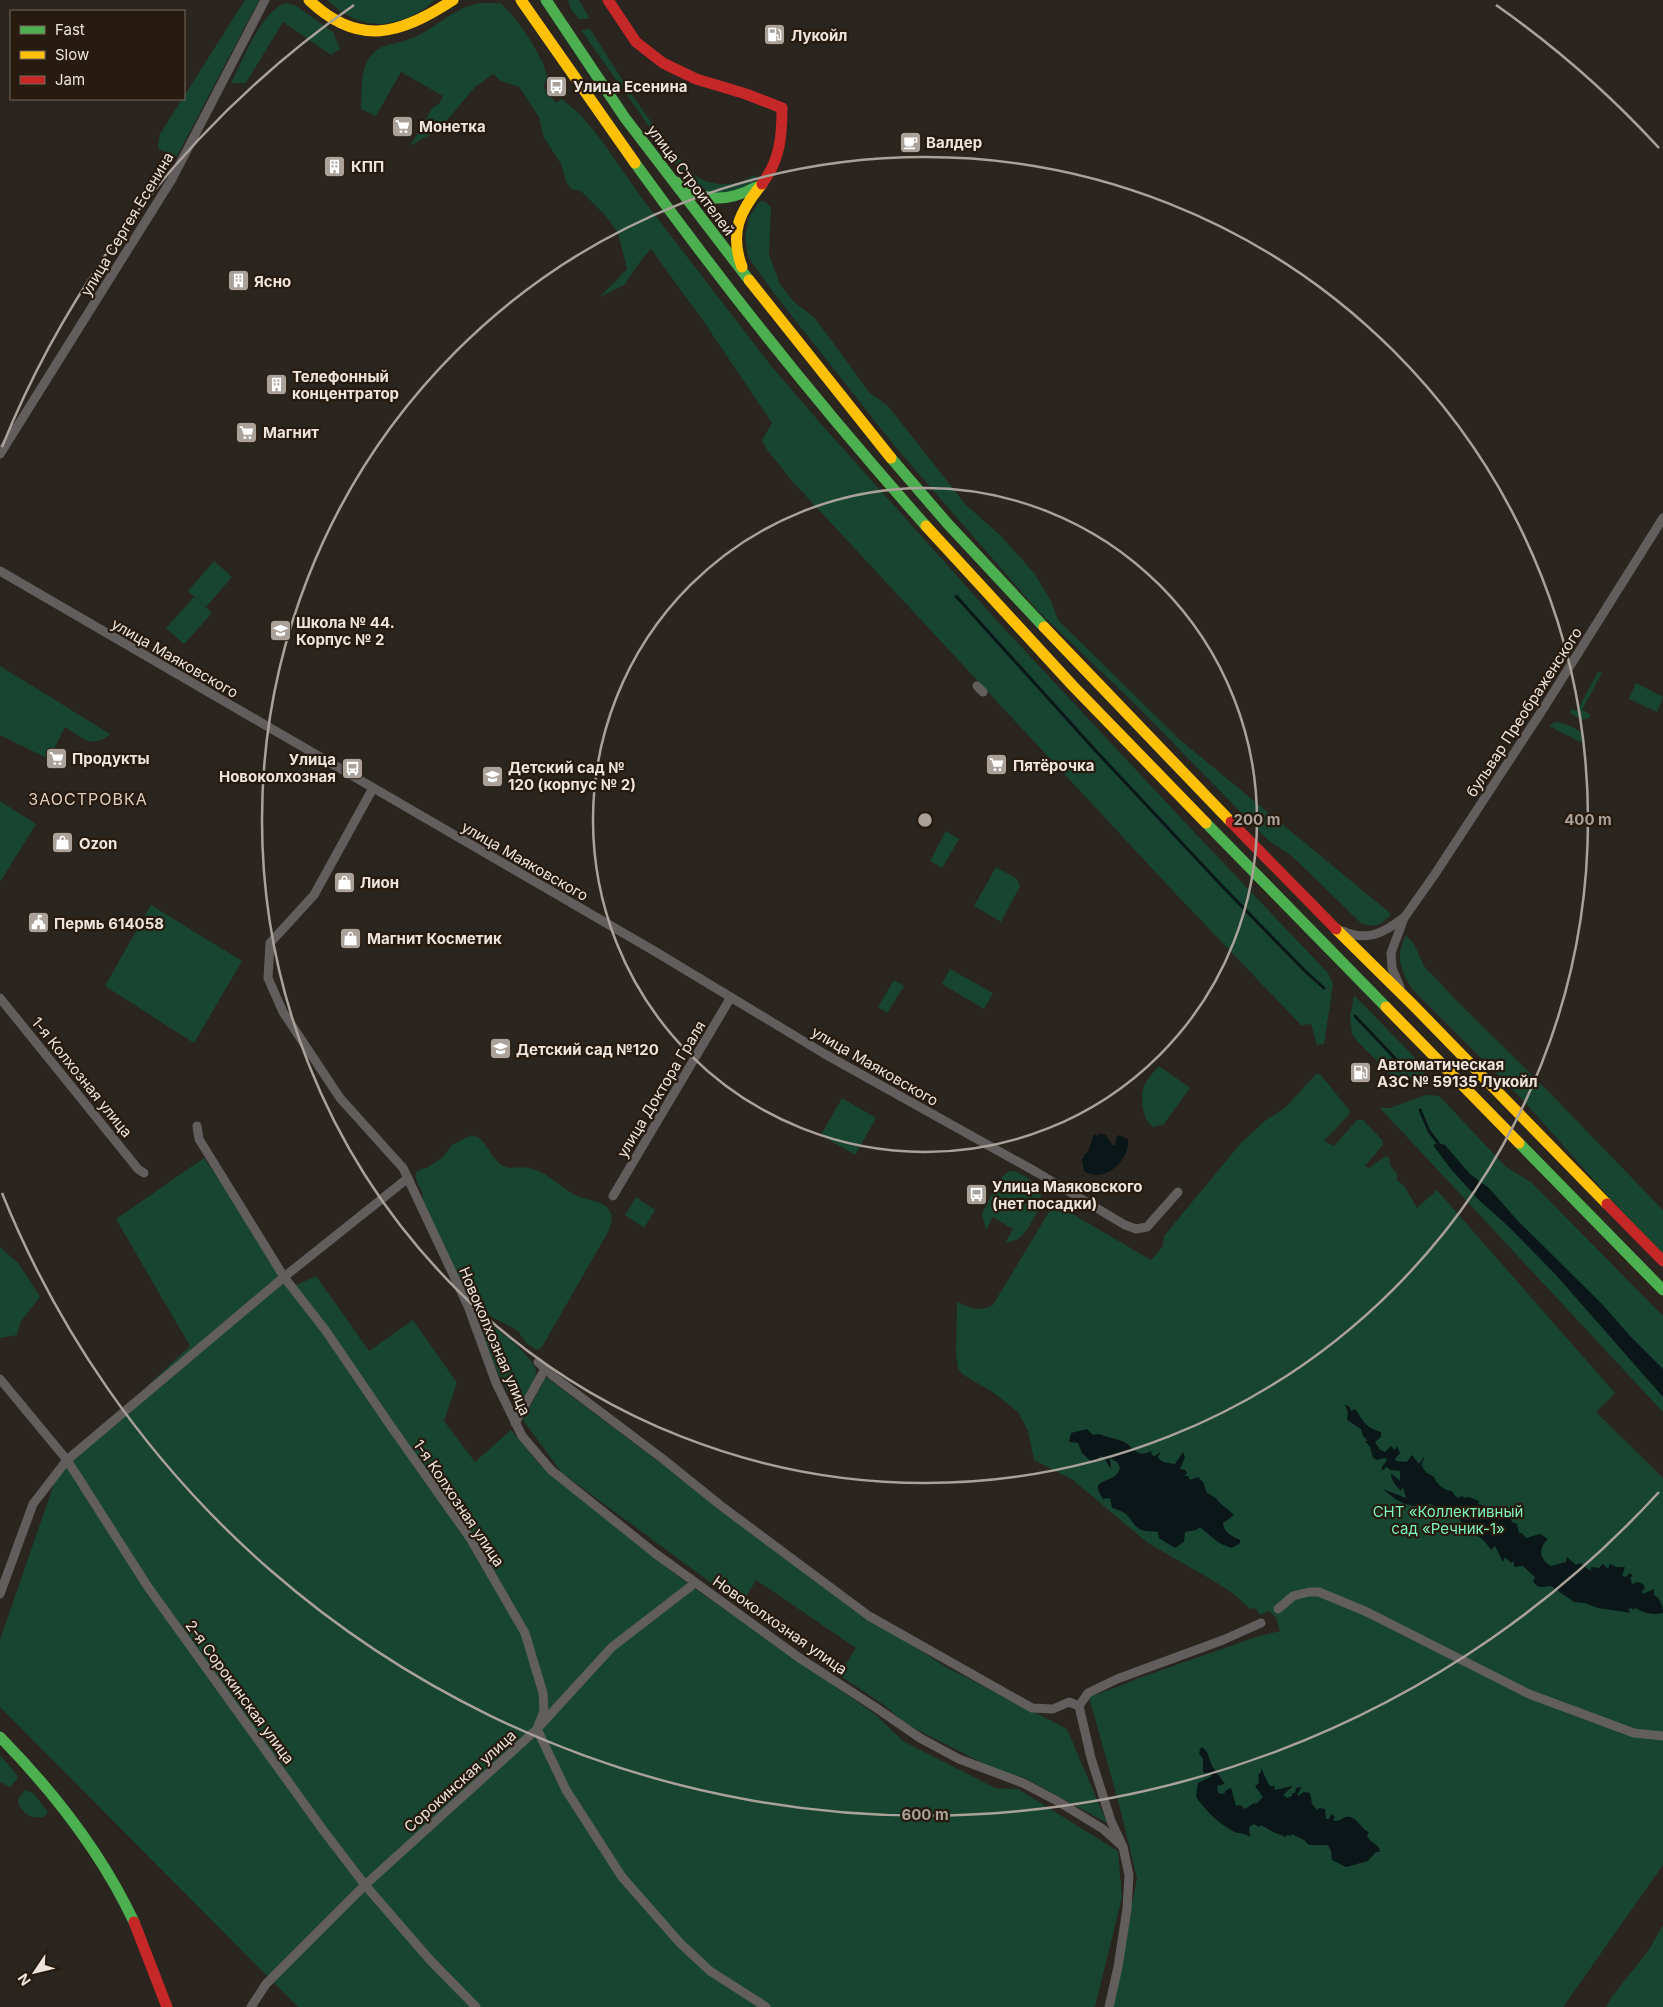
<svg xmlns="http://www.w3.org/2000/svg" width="1663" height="2007" font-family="Inter,sans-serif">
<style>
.green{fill:#174531}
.water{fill:#0a1618}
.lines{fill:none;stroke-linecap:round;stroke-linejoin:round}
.stream{stroke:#0a1618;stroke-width:3}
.street{stroke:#625e5d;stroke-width:9}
.fast{stroke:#4caf50;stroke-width:11}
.slow{stroke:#ffc107;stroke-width:11}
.jam{stroke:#c62828;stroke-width:11}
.ring{fill:none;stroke:#a9a19a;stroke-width:2.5}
.labels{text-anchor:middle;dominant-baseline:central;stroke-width:4.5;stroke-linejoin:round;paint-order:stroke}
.poi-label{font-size:15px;font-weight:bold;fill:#ede4dd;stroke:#271b0f;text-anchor:start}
.street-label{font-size:15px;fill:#ede4dd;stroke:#271b0f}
.park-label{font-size:15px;fill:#7df3bf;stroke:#271b0f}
.neighbourhood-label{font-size:16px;letter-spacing:1px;fill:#decebe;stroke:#271b0f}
.centre{fill:#a9a19a;stroke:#271b0f;stroke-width:2.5}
.ring-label{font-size:15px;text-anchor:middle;font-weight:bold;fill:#a9a19a;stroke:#271b0f;stroke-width:4.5;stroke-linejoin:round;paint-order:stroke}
</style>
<rect width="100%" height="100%" fill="#2b251f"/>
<g class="green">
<path d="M245 0H259L176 158 158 148 160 134Z"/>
<path d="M327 0H435C415 19 380 32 353 18 344 14 335 7 327 0Z"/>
<path d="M568 0H579L589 17 588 19H579L571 9Z"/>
<path d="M286 3 295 5 333 32 340 49 331 55 283 22 246 83H231C243 60 261 11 286 3Z"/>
<path d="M479 3H500C515 14 544 57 547 76 547 79 545 83 544 87L556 103 562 99 581 115 602 141 641 197 772 367 822 425 1000 624 1195 833 1328 973 1333 984 1324 1044 1317 1045 1311 1024 1301 1025 1174 892 793 482 768 451 762 440 772 423 704 322 651 249 642 259 624 285 600 297 627 269 618 233 606 216 581 191 573 190 567 184 561 164 543 136 539 117 519 87 501 81 493 74 475 87 437 132 423 138 410 146 433 107 439 104 443 96 401 72 376 116 361 109C362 94 360 73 368 60 377 45 390 45 404 41 432 33 451 8 479 3Z"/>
<path d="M590 29C616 70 641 111 672 149 680 159 689 173 701 179 719 188 738 185 755 175L757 177 751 184 723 196 709 192 698 185 677 166 581 30Z"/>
<path d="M760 201 765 202 771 207 769 255 780 284 794 302 814 317 870 393 888 406 966 505 1000 535 1035 574 1052 603 1058 620 1179 739 1391 914C1381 926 1376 928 1361 923L1292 856 1269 841 1137 706 1038 611 893 444 773 292 748 257 745 238 749 217Z"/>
<path d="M214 561 232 577 206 607 188 591Z"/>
<path d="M194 597 212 613 184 644 166 628Z"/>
<path d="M0 666 110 734C92 750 81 737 65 727L49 759 0 735Z"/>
<path d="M1598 672H1601V674L1582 710 1591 715 1589 718 1581 720 1570 713 1572 709 1577 711Z"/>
<path d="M1636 683 1663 697 1657 712 1629 699Z"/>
<path d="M1555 722C1564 722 1580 729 1584 737L1582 743 1549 726Z"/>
<path d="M0 801 36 824 0 882Z"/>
<path d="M946 831 959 839 942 868 930 861Z"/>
<path d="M996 867 1017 879 1020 886 1001 922 974 906Z"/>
<path d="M151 905 242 961 194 1043 105 986Z"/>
<path d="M1406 935 1414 944 1424 966 1455 999 1548 1091 1663 1210V1254L1617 1206 1522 1099 1412 989C1400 969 1395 957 1406 935Z"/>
<path d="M950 969 993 993 984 1009 942 984Z"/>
<path d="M894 980 904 986 887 1013 878 1007Z"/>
<path d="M1354 995 1423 1066 1425 1072C1419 1080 1403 1079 1393 1077L1357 1041 1352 1034 1350 1018Z"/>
<path d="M1159 1066 1190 1088 1164 1124 1154 1127C1142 1121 1140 1098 1144 1086 1147 1079 1154 1072 1159 1066Z"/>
<path d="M1316 1074H1320L1350 1111 1348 1116 1324 1141 1334 1146 1357 1120H1363L1383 1141V1145L1365 1166 1369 1168 1386 1156 1389 1158 1390 1165 1397 1174V1180L1405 1187 1417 1208 1437 1190 1615 1393 1596 1412 1663 1478V1865L1563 2007H1112L1137 1878 1120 1808 1089 1697 1125 1684 1136 1679 1259 1636 1280 1631 1276 1618 1269 1611 1260 1615 1255 1608 1250 1609 1233 1593 1214 1581 1148 1543 1073 1480 1034 1460 1028 1431 1018 1412 994 1393 962 1374 958 1368 956 1355 957 1302C970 1308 980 1312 993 1305L1053 1205 1076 1216 1151 1260 1163 1246 1164 1236 1241 1143 1266 1120 1285 1108Z"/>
<path d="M1426 1095 1439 1096 1446 1103 1505 1166 1532 1183 1663 1316V1412L1380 1108H1390Z"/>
<path d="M842 1098 876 1118 855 1155 821 1135Z"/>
<path d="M471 1135C488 1137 489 1161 506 1167 514 1169 522 1166 529 1168 548 1172 558 1186 575 1195 584 1200 604 1200 609 1210 614 1217 611 1225 608 1232L542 1347 537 1350 526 1343 518 1331 492 1317 473 1302 462 1288 422 1204C426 1189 414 1185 416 1172L421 1169 427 1168 443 1157 452 1145Z"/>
<path d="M204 1158 294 1286 316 1276 369 1351 413 1320 457 1383 444 1421 475 1462 511 1430 541 1466 684 1581 876 1715 903 1741 995 1788 1018 1789 1118 1851 1122 1897 1095 2007H298L0 1707V1640L59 1469 190 1346 116 1219Z"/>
<path d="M1009 1171C1016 1171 1021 1174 1027 1178 1048 1190 1042 1204 1032 1221 1026 1232 1020 1242 1006 1242L1013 1229 993 1217 986 1230 982 1214 998 1181Z"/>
<path d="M636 1197 655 1210 644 1228 625 1215Z"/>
<path d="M0 1247 19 1264 40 1297 21 1321 17 1335 0 1338Z"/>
<path d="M490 1325C500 1329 537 1361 536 1372 536 1380 523 1402 518 1407L513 1404C513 1396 508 1393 505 1386 495 1368 487 1349 481 1330L483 1326Z"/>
<path d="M546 1377 855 1609 946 1667 1067 1729 1107 1823 1023 1777 998 1771 906 1724 884 1705 839 1675 856 1648 756 1580 741 1605 562 1473 523 1420Z"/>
<path d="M0 1755 17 1775V1779L10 1787 0 1782Z"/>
<path d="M25 1790 33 1793 48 1812 44 1817C31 1819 24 1815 18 1803L19 1797Z"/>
<path d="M1663 1925V2007H1606L1613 1995 1649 1950Z"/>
</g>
<g class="water">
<path d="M1100 1133 1106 1135 1113 1146 1115 1145 1116 1138 1119 1135 1128 1139C1131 1159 1104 1185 1084 1171L1082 1160 1085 1154 1088 1152 1094 1134 1098 1136Z"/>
<path d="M1438 1143 1445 1145 1470 1174 1489 1188 1517 1220 1603 1305 1629 1335 1663 1369V1397L1556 1275 1509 1227 1479 1200 1450 1168 1433 1145Z"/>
<path d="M1345 1405 1349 1406 1352 1412 1353 1409 1356 1410C1364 1423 1367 1428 1381 1432V1437L1375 1442 1380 1450 1385 1452 1391 1446 1395 1450 1397 1446 1400 1453 1395 1459 1396 1461 1407 1462 1412 1455 1419 1464 1425 1456 1421 1466H1424L1422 1467 1427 1473 1434 1477C1436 1484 1445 1491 1452 1491L1455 1496 1458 1498 1463 1496 1464 1498 1469 1497 1479 1501 1478 1504 1509 1513 1512 1522 1517 1524 1519 1533H1522L1526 1538 1540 1534 1548 1539C1538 1548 1539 1559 1551 1566L1566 1562 1567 1557 1576 1565 1580 1563 1589 1570H1591V1567L1599 1568 1603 1564 1608 1569 1610 1564 1616 1567H1625L1622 1576 1626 1577 1630 1573 1633 1576 1630 1577 1632 1584 1638 1582 1643 1584 1645 1588 1642 1591 1643 1594 1654 1589V1595C1660 1598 1663 1606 1663 1613 1652 1615 1645 1614 1636 1608L1633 1610 1632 1608 1628 1609 1630 1613 1625 1612 1598 1608 1585 1603 1574 1602 1551 1586C1544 1586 1538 1590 1533 1581L1535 1577 1523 1566 1514 1567V1561L1511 1563 1505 1557 1503 1562 1495 1546 1491 1550C1486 1541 1475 1531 1464 1532L1465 1528 1457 1515 1456 1516 1430 1504 1415 1506 1405 1504 1395 1499 1383 1489 1406 1498 1403 1487 1401 1491C1396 1486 1391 1480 1391 1473L1400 1481V1471L1391 1470 1386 1467 1382 1471V1467L1387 1460 1385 1458 1377 1460 1373 1458 1370 1447 1365 1441H1368L1363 1436 1361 1429 1347 1420 1348 1412Z"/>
<path d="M1087 1429 1093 1435 1099 1434C1108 1438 1114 1438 1122 1441 1134 1446 1135 1459 1151 1451L1152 1455 1155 1456 1160 1452 1158 1458 1163 1462 1175 1464 1183 1452 1185 1457 1180 1469 1185 1470 1187 1473 1184 1476H1188L1190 1480 1198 1477 1203 1482 1207 1493 1216 1498 1219 1502 1234 1515 1223 1523C1224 1533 1232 1536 1240 1540V1543L1232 1548C1217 1544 1211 1536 1200 1527L1196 1530 1185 1532 1184 1542 1175 1548 1159 1538 1158 1532C1152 1531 1148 1532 1142 1530 1130 1526 1134 1513 1112 1508L1110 1498 1103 1499C1086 1474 1117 1487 1120 1467L1117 1462 1110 1458 1111 1469 1104 1458 1101 1456 1093 1463 1082 1453 1078 1443 1069 1442 1071 1433Z"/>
<path d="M1202 1747 1207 1752 1212 1766 1225 1784 1217 1786 1218 1793 1224 1794 1226 1790 1231 1788 1236 1806 1240 1805 1245 1809 1254 1803 1256 1804 1263 1797 1255 1786 1259 1783 1258 1775 1261 1772V1768L1269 1785 1272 1787 1274 1785 1275 1790 1293 1786 1283 1795 1287 1798 1292 1796V1793H1295L1296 1788 1302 1787 1298 1793V1796L1304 1792 1310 1793 1312 1804 1317 1810 1319 1808 1325 1809 1326 1819H1329L1331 1814 1335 1817 1333 1820 1335 1821C1340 1821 1343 1818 1346 1817 1357 1815 1361 1830 1369 1832L1367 1835C1369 1843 1380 1844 1380 1852H1376L1368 1861 1346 1867 1332 1860 1331 1851 1328 1845H1309L1304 1840 1292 1834 1291 1836 1287 1835 1286 1837 1273 1832 1261 1825 1259 1827 1254 1824 1249 1827 1250 1837C1245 1833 1241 1834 1235 1832 1221 1826 1205 1810 1196 1797L1198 1783 1212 1776 1203 1772V1759L1199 1754 1200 1749Z"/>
</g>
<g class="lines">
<g class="stream">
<path d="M956 596 1095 750 1223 887 1306 972 1324 988"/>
<path d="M1355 1016 1407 1071"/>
<path d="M1420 1110 1429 1131 1438 1143"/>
</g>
<g class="street">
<path d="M0 454 172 179 265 0"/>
<path d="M0 571 656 952 823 1053 1038 1173 1125 1225 1136 1229 1147 1227 1178 1192"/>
<path d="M977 686 983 692"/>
<path d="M373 788 314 895 270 943 268 978 283 1012 340 1098 403 1168 468 1306 496 1383 522 1436 551 1470 656 1554 801 1659 875 1707 920 1738 959 1759 1023 1783 1059 1802 1103 1829 1123 1847"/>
<path d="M1343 931C1367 942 1384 933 1403 918"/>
<path d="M1400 987 1392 968 1391 953 1404 918 1435 874 1543 709 1663 518"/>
<path d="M0 998 138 1169 144 1173"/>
<path d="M197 1126 199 1139 284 1277 326 1331 390 1425 470 1538 525 1633 543 1693 544 1711 537 1729 566 1790 622 1877 680 1943 710 1971 766 2007"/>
<path d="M613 1196 731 997"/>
<path d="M538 1362 553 1376 663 1459 720 1505 869 1616 1032 1708 1053 1709 1069 1702 1079 1706"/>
<path d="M0 1379 67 1460 148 1587 323 1830 365 1885 430 1960 476 2007"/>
<path d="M515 1423 545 1369"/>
<path d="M0 1594 33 1504 67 1460 284 1277 408 1178"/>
<path d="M1278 1609 1293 1596 1309 1592H1319L1367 1612 1529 1694 1634 1733 1663 1736"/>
<path d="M251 2007 266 1984 365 1885 537 1729 612 1647 695 1583"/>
<path d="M1109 2007 1118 1967 1127 1909 1129 1875 1123 1847 1111 1821 1091 1758 1079 1706 1088 1693 1117 1679 1223 1640 1261 1623"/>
</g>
<g class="fast">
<path d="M546 0 625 118 749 280"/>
<path d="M635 163C726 289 823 410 926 526"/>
<path d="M676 182C704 202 726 203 756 187"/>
<path d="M891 458 947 523 1044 627"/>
<path d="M1206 823 1386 1007"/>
<path d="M1519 1143 1663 1290"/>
<path d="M0 1737C54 1792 101 1852 134 1922"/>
</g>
<g class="slow">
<path d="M309 0C359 48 401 34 453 0"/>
<path d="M521 0 635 163"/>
<path d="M742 267C729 232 740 211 762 184"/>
<path d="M749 280 891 458"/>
<path d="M926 526 1073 686 1206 823"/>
<path d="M1044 627 1231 822"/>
<path d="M1336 929 1413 1005 1607 1204"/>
<path d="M1386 1007 1519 1143"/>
</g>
<g class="jam">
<path d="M608 0 636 42 663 63 696 79 746 94 782 108C782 137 780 160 762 184"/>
<path d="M1231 822 1336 929"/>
<path d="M1607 1204 1663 1261"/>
<path d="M134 1922 167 2007"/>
</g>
</g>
<g class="ring">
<circle cx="925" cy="820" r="332"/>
<circle cx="925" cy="820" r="663"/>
<path d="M1659 1492A995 995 0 0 1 2 1193M2 447A995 995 0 0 1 354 5M1496 5A995 995 0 0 1 1659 148"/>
</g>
<defs>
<symbol id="fuel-square" viewBox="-11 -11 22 22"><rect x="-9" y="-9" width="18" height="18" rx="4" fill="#a9a19a" stroke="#271b0f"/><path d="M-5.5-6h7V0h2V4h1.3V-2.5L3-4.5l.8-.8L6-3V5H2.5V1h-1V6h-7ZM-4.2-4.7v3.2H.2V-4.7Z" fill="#fff"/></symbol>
<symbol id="bus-square" viewBox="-11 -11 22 22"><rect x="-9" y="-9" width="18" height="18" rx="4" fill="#a9a19a" stroke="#271b0f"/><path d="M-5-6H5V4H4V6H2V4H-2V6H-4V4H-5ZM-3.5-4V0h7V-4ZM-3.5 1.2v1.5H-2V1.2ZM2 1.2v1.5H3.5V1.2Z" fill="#fff"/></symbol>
<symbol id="supermarket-square" viewBox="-11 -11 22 22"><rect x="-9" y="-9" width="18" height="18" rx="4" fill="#a9a19a" stroke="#271b0f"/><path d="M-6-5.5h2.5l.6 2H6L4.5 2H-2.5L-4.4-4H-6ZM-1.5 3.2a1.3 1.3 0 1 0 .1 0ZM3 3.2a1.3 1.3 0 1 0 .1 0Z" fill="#fff"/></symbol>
<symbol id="cafe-square" viewBox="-11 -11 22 22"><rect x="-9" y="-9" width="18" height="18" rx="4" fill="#a9a19a" stroke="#271b0f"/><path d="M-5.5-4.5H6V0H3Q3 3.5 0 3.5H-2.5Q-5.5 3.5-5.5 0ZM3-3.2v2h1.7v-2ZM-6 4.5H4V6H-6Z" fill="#fff"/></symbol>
<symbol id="building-square" viewBox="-11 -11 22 22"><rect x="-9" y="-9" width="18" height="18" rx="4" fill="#a9a19a" stroke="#271b0f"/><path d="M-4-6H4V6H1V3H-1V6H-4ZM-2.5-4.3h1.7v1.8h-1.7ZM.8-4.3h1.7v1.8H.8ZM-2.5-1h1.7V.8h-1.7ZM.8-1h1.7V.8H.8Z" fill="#fff"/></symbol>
<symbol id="school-square" viewBox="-11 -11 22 22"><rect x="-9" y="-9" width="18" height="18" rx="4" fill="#a9a19a" stroke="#271b0f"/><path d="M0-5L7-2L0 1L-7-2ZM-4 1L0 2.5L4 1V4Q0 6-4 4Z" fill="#fff"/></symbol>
<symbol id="shop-square" viewBox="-11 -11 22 22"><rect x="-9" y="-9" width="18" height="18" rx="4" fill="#a9a19a" stroke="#271b0f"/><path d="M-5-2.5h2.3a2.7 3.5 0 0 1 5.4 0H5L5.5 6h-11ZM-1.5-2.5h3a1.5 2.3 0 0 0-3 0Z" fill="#fff"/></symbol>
<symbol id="civic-square" viewBox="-11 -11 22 22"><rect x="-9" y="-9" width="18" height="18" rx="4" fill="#a9a19a" stroke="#271b0f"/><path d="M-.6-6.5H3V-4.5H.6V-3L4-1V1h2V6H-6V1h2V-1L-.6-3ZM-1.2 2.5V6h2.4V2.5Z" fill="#fff"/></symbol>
</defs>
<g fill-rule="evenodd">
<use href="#fuel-square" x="762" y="22" width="25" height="25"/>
<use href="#bus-square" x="544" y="74" width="25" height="25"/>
<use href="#supermarket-square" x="390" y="114" width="25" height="25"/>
<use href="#cafe-square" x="898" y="130" width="25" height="25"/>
<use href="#building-square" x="322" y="154" width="25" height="25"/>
<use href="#building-square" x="226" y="268" width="25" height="25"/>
<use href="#building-square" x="264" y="372" width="25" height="25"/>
<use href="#supermarket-square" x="234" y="420" width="25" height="25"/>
<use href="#school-square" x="268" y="618" width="25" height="25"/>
<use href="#supermarket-square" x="44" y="746" width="25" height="25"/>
<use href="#supermarket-square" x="984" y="752" width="25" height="25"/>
<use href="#bus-square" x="340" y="756" width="25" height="25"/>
<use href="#school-square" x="480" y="764" width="25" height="25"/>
<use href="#shop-square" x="50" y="830" width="25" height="25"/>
<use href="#shop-square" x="332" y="870" width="25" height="25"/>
<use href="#civic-square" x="26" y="910" width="25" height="25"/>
<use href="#shop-square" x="338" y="926" width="25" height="25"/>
<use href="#school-square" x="488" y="1036" width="25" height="25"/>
<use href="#fuel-square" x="1348" y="1060" width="25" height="25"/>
<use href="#bus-square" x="964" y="1182" width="25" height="25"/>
</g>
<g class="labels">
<g class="poi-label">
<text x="791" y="35">Лукойл</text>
<text x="573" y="86">Улица Есенина</text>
<text x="419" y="126">Монетка</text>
<text x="926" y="142">Валдер</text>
<text x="351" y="166">КПП</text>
<text x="254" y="281">Ясно</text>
<text x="292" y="376">Телефонный<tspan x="292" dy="17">концентратор</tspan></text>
<text x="263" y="432">Магнит</text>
<text x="296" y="622">Школа № 44.<tspan x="296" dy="17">Корпус № 2</tspan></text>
<text x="72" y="758">Продукты</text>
<text x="336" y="759" text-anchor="end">Улица<tspan x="336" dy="17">Новоколхозная</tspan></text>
<text x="1013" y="765">Пятёрочка</text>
<text x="508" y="767">Детский сад №<tspan x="508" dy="17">120 (корпус № 2)</tspan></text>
<text x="79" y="843">Ozon</text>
<text x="360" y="882">Лион</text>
<text x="54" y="923">Пермь 614058</text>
<text x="367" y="938">Магнит Косметик</text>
<text x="516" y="1049">Детский сад №120</text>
<text x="1377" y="1064">Автоматическая<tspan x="1377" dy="17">АЗС № 59135 Лукойл</tspan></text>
<text x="992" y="1186">Улица Маяковского<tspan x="992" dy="17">(нет посадки)</tspan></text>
</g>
<g class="street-label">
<text transform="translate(691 180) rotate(53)">улица Строителей</text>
<text transform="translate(127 224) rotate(-59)">улица Сергея Есенина</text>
<text transform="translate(175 658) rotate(30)">улица Маяковского</text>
<text transform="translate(1524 712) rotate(-57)">бульвар Преображенского</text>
<text transform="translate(525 861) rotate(30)">улица Маяковского</text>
<text transform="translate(875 1066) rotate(30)">улица Маяковского</text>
<text transform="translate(82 1077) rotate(51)">1-я Колхозная улица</text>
<text transform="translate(661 1089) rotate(-59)">улица Доктора Граля</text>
<text transform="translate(495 1341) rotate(67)">Новоколхозная улица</text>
<text transform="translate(459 1503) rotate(56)">1-я Колхозная улица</text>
<text transform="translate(780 1625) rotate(35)">Новоколхозная улица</text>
<text transform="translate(240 1692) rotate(54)">2-я Сорокинская улица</text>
<text transform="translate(460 1781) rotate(-42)">Сорокинская улица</text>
</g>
<g class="park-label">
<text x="1448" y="1511">СНТ «Коллективный<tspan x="1448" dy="17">сад «Речник-1»</tspan></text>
</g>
<g class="neighbourhood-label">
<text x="88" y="799">ЗАОСТРОВКА</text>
</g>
</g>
<circle cx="925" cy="820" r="8" class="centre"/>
<g class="ring-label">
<text x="1257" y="825">200 m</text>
<text x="1588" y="825">400 m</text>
<text x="925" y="1820">600 m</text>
</g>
<rect x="10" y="10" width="175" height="90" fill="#271b0f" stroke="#766b61"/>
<rect x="20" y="26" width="25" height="8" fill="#4caf50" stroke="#766b61"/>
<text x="55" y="35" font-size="15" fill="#ede4dd">Fast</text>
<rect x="20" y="51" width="25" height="8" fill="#ffc107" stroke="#766b61"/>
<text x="55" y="60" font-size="15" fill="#ede4dd">Slow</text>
<rect x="20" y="76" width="25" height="8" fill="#c62828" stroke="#766b61"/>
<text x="55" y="85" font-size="15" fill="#ede4dd">Jam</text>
<g transform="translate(35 1972) rotate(235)" stroke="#271b0f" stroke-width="4" paint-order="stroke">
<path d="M0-4L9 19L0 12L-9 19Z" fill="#ede4dd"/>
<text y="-8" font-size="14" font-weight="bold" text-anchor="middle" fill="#ede4dd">N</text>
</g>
</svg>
